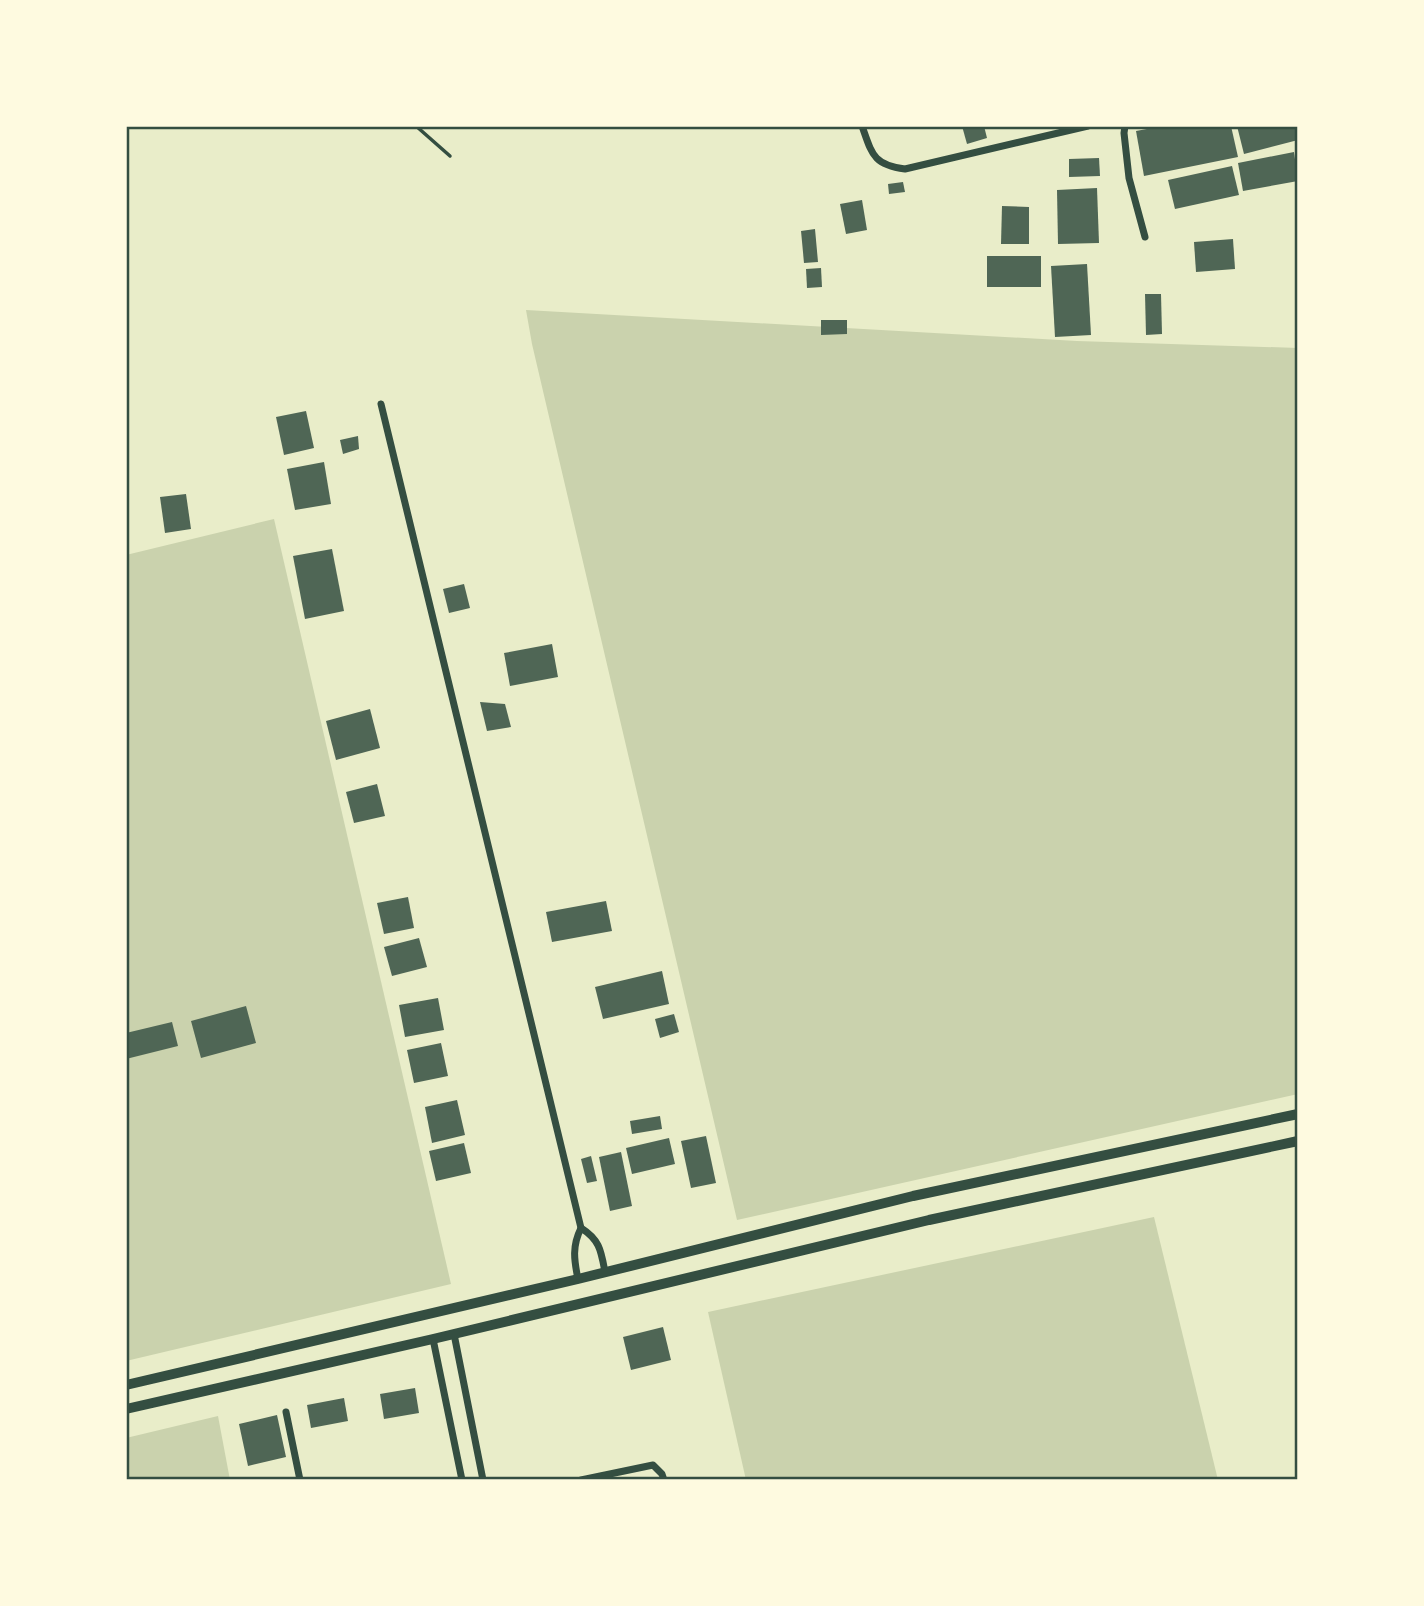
<svg xmlns="http://www.w3.org/2000/svg" width="1424" height="1606" font-family="Roboto,sans-serif">
<style>
.green{fill:#cad2ad}
.building{fill:#4f6655}
.lines{fill:none;stroke-linecap:round;stroke-linejoin:round}
.service{stroke:#344e41;stroke-width:3.5}
.minor{stroke:#344e41;stroke-width:7}
.tertiary{stroke:#344e41;stroke-width:10}
.neatline{fill:none;stroke:#344e41;stroke-width:2.5}
</style>
<rect width="100%" height="100%" fill="#e9edc9"/>
<g class="green">
<path d="M526 310 1077 341 1298 348V1094L737 1220 532 344Z"/>
<path d="M274 519 451 1284 126 1361V555Z"/>
<path d="M1154 1217 1218 1480H746L708 1312Z"/>
<path d="M218 1416 230 1480H126V1438Z"/>
</g>
<g class="building">
<path d="M962 126H984L987 138 967 144Z"/>
<path d="M1163 126H1231L1238 157 1144 176 1136 131Z"/>
<path d="M1237 126H1295L1298 140 1244 154Z"/>
<path d="M1294 152 1298 181 1243 191 1238 163Z"/>
<path d="M1099 158 1100 176 1069 177V159Z"/>
<path d="M1232 166 1239 195 1175 209 1168 180Z"/>
<path d="M903 182 905 192 889 194 888 184Z"/>
<path d="M1097 188 1099 243 1058 244 1057 190Z"/>
<path d="M862 200 867 230 846 234 840 204Z"/>
<path d="M1002 206 1029 207V244H1001Z"/>
<path d="M815 229 818 262 804 263 801 231Z"/>
<path d="M1233 239 1235 269 1196 272 1194 242Z"/>
<rect x="987" y="256" width="54" height="31"/>
<path d="M1087 264 1091 335 1055 337 1051 266Z"/>
<path d="M821 268 822 287 807 288 806 269Z"/>
<path d="M1145 294H1161L1162 334 1146 335Z"/>
<path d="M821 320H847V334L821 335Z"/>
<path d="M306 411 314 448 284 455 276 417Z"/>
<path d="M358 436 359 449 343 454 340 440Z"/>
<path d="M324 462 331 504 295 510 287 469Z"/>
<path d="M186 494 191 529 165 533 160 497Z"/>
<path d="M332 549 344 611 305 619 293 556Z"/>
<path d="M464 584 470 608 449 613 443 589Z"/>
<path d="M552 644 558 677 510 686 504 653Z"/>
<path d="M480 702 505 704 511 727 487 731Z"/>
<path d="M370 709 380 748 336 760 326 721Z"/>
<path d="M377 784 385 816 354 823 346 792Z"/>
<path d="M408 897 414 928 384 934 377 903Z"/>
<path d="M606 901 612 931 552 942 546 912Z"/>
<path d="M419 938 427 967 392 976 384 947Z"/>
<path d="M662 971 669 1004 603 1019 595 987Z"/>
<path d="M438 998 444 1030 405 1037 399 1005Z"/>
<path d="M246 1006 256 1043 201 1058 191 1021Z"/>
<path d="M674 1014 679 1032 660 1038 655 1019Z"/>
<path d="M172 1022 178 1046 126 1059V1033Z"/>
<path d="M441 1043 448 1076 414 1083 407 1050Z"/>
<path d="M457 1100 465 1135 432 1143 425 1107Z"/>
<path d="M660 1116 662 1129 632 1134 630 1121Z"/>
<path d="M706 1136 716 1183 691 1188 681 1141Z"/>
<path d="M669 1138 675 1164 632 1174 626 1148Z"/>
<path d="M464 1143 471 1173 436 1181 429 1151Z"/>
<path d="M621 1152 632 1206 610 1211 599 1157Z"/>
<path d="M591 1156 597 1181 587 1183 581 1159Z"/>
<path d="M663 1327 671 1360 631 1370 623 1337Z"/>
<path d="M415 1388 419 1413 384 1419 380 1394Z"/>
<path d="M344 1398 348 1421 311 1428 307 1405Z"/>
<path d="M277 1415 286 1457 248 1466 239 1424Z"/>
</g>
<g class="lines">
<g class="service">
<path d="M416 126 450 156"/>
<path d="M126 127 132 126"/>
</g>
<g class="minor">
<path d="M862 126C872 154 873 165 905 169L1088 126"/>
<path d="M1125 126 1124 133 1129 178 1145 237"/>
<path d="M381 404 581 1228C572 1246 574 1260 578 1279"/>
<path d="M581 1228C600 1240 601 1251 605 1272"/>
<path d="M454 1334 483 1480"/>
<path d="M433 1339 462 1480"/>
<path d="M286 1412 300 1480"/>
<path d="M581 1480 653 1465 662 1474 664 1480"/>
</g>
<g class="tertiary">
<path d="M126 1385 578 1279 913 1196 1298 1114"/>
<path d="M126 1409 433 1339 929 1220 1298 1141"/>
</g>
</g>
<rect width="1424" height="1606" fill="none" stroke="#fefae0" stroke-width="256"/>
<rect x="128" y="128" width="1168" height="1350" class="neatline"/>
</svg>
